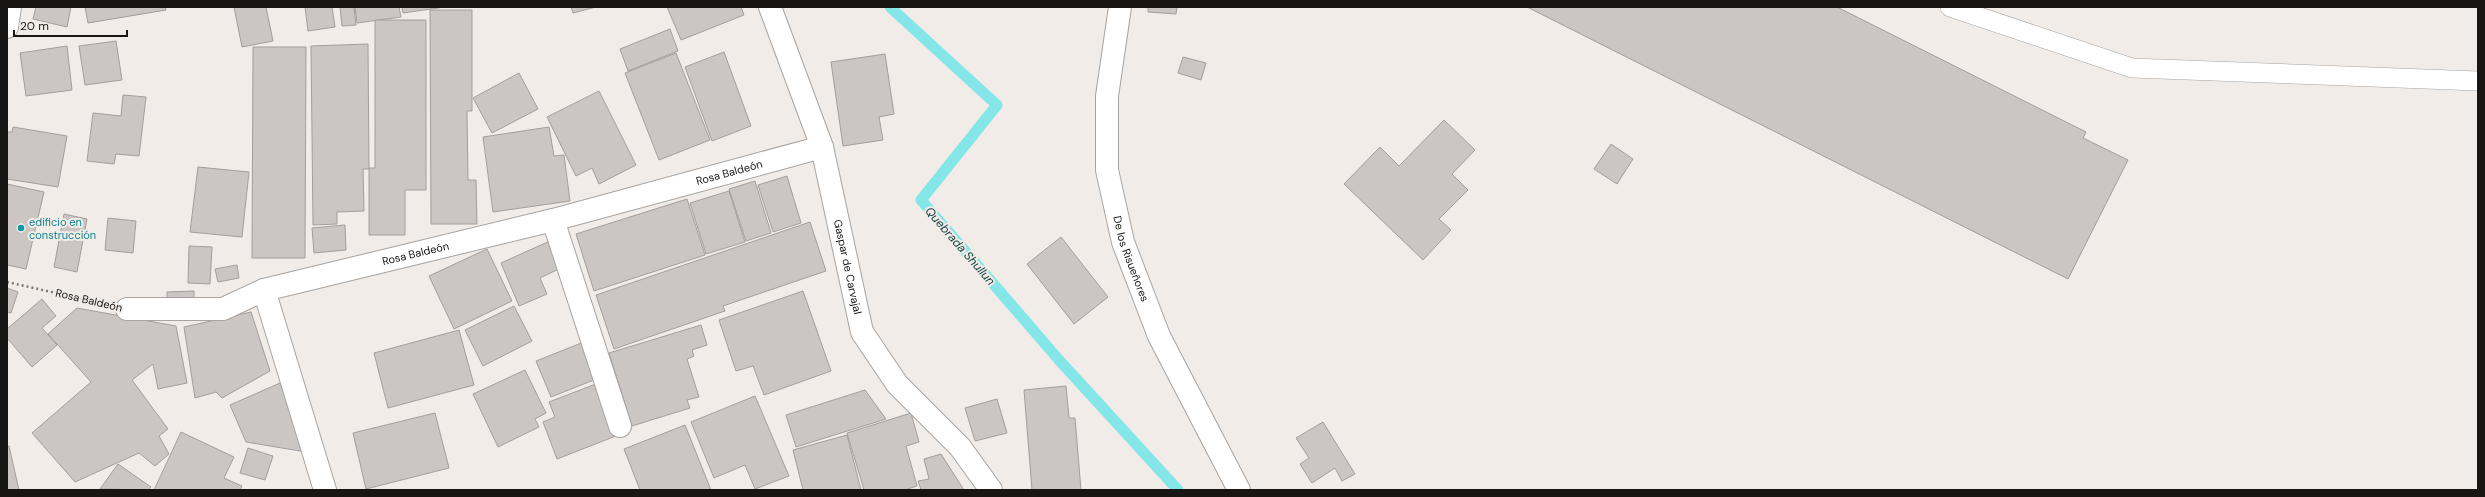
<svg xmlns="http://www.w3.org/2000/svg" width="2485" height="497" font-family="'DM Sans',sans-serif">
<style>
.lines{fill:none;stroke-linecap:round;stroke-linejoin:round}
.stream{stroke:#84e6e8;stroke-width:11}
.building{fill:#cbc5c4;stroke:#a39d9d}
.service-casing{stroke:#a7a3a0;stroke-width:20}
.minor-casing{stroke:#a7a3a0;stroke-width:24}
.path{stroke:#7c7976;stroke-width:2.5;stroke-dasharray:2 3;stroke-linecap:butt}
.service{stroke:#fff;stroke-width:19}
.minor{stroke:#fff;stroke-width:22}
.culture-dot{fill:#0f9aa8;stroke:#f1ece8;stroke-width:1.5}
.labels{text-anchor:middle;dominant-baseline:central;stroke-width:4;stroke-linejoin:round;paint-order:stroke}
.street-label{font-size:11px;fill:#171614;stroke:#f1ece8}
.culture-label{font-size:11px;fill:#0d838f;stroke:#f1ece8;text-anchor:start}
.water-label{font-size:12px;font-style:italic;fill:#154344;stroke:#f1ece8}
</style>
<rect width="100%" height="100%" fill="#f1ece8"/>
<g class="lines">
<path class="stream" d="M890 7 997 105 921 200 1059 360 1178 490"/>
</g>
<g class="building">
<path d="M36 7H71L67 27 33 19Z"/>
<path d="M85 7H165L166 10 88 23Z"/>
<path d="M234 7H266L273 41 242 47Z"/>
<path d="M305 7H332L335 27 308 31Z"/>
<path d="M340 7H354L356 25 342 26Z"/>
<path d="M355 7H399L401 17 357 23Z"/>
<path d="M402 7H445L403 13Z"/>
<path d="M571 7H596L573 13Z"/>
<path d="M667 7H741L744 15 681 40Z"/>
<path d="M1148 7H1177L1176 14 1148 12Z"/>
<path d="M1527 7H1837L2086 132 2083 138 2128 160 2068 279Z"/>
<path d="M430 10H472V111H467L468 180H476L477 224H431Z"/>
<path d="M375 20H426V190H405V235H369V168H375Z"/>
<path d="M670 29 678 51 628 71 620 49Z"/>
<path d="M116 41 122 80 85 85 79 46Z"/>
<path d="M368 44 369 169H363L364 211 337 212V224L313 225 311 46Z"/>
<path d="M67 46 72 90 26 96 20 53Z"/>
<path d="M253 47H306L305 258H252Z"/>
<path d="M724 52 751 126 712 141 685 67Z"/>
<path d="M676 53 710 140 659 160 625 73Z"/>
<path d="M885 54 894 114 879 117 883 140 843 146 831 62Z"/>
<path d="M1183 57 1206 63 1201 80 1178 73Z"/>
<path d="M519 73 538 109 492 133 473 98Z"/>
<path d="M599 91 636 165 599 184 592 168 576 176 547 117Z"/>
<path d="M123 95 146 97 139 156 116 154 114 164 87 161 93 113 121 116Z"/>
<path d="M1444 120 1475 150 1452 174 1468 190 1439 219 1451 230 1423 260 1344 184 1380 147 1399 166Z"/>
<path d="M13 127 67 136 58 187 7 179V132H12Z"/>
<path d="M549 127 554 156 564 155 570 201 493 212 483 137Z"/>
<path d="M1611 144 1633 159 1617 184 1594 169Z"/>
<path d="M198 167 249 172 242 237 190 232Z"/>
<path d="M787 176 801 223 773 232 758 185Z"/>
<path d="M755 181 771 233 746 241 729 189Z"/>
<path d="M7 184 44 192 26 269 7 265Z"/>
<path d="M729 191 745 242 706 254 690 203Z"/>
<path d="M687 199 705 255 594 291 576 234Z"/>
<path d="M64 214 87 219 77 272 54 267Z"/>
<path d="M108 218 136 221 133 253 105 250Z"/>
<path d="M810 222 826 271 723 306 725 311 614 349 596 295Z"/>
<path d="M345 225 346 250 314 253 312 228Z"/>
<path d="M1061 237 1108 297 1074 324 1027 264Z"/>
<path d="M552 240 563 267 540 278 547 294 519 306 501 263Z"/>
<path d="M189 246 212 247 210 284 188 283Z"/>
<path d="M487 249 512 301 454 329 429 276Z"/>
<path d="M237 265 239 278 218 282 215 269Z"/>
<path d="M7 288 18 292 11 313 7 312Z"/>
<path d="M194 291V305H167V292Z"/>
<path d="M803 291 831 371 764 395 753 366 736 371 719 320Z"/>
<path d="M42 299 56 316 42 328 57 345 32 367 7 338V329Z"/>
<path d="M514 306 532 341 483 366 465 330Z"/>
<path d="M77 308 176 326 187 383 158 389 153 364 132 380 168 429 159 436 169 454 155 466 139 453 75 482 32 433 91 382 48 334Z"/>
<path d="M251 312 270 371 222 398 216 392 195 398 184 327Z"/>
<path d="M701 325 707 345 692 350 694 356 687 359 699 397 687 400 690 408 632 426 609 353Z"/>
<path d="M459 330 474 385 388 408 374 353Z"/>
<path d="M594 338 609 374 551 397 536 361Z"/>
<path d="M525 370 546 413 535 419 539 427 498 447 473 394Z"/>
<path d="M601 382 621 434 557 459 543 422 555 417 549 402Z"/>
<path d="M280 383 306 452 246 442 230 405Z"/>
<path d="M1066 386 1069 418H1075L1081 490H1032L1024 390Z"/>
<path d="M865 390 886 419 796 447 786 415Z"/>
<path d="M755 396 789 476 755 489 745 465 714 478 691 422Z"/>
<path d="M997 399 1007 433 975 441 965 408Z"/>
<path d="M435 413 449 468 366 489 353 433Z"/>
<path d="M911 413 919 442 906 446 917 486 904 490H864L847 433Z"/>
<path d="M1323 422 1355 474 1342 481 1335 468 1312 483 1300 464 1309 458 1296 438Z"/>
<path d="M685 425 711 490H640L624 449Z"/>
<path d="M181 432 234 457 224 478 242 486 240 490H154Z"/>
<path d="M847 435 861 490H803L793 450Z"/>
<path d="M7 446H9L19 490H7Z"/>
<path d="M248 448 273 456 265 480 240 473Z"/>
<path d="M941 454 964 490H921L918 481 929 479 924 459Z"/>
<path d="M118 464 151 487 148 490 100 489Z"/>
</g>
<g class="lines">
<defs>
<path id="service" d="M1950 7 2132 68 2478 81"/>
<g id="minor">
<path id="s1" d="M770 7 822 147 862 332 897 384 960 447 991 490"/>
<path id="s2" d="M1120 7 1107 96V170L1123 242 1159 336 1239 490"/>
<path d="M7 27 10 7"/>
<path d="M553 220 620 426"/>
<path d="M264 290 325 490"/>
<path id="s3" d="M127 309H223L264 290 553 220 822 147"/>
</g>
</defs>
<use href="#service" class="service-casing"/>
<use href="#minor" class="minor-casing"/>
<path class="path" d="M7 282 96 302"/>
<use href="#service" class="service"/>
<use href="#minor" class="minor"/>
</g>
<circle class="culture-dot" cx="21" cy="228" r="4"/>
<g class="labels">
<g class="street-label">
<text stroke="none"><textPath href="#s3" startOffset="621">Rosa Baldeón</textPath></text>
<text stroke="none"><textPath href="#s3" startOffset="297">Rosa Baldeón</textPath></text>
<text stroke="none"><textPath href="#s2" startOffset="256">De los Risueñores</textPath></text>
<text stroke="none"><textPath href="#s1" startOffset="272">Gaspar de Carvajal</textPath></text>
<text transform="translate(89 300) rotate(13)">Rosa Baldeón</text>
</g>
<g class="culture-label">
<text x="29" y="222">edificio en<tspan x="29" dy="13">construcción</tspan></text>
</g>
<g class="water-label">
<text transform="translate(960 246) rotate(49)">Quebrada Shullun</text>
</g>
</g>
<rect width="2485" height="497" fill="none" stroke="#171614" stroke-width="16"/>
<path d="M14 30v6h113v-6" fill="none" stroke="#171614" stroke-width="2"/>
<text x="20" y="30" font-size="12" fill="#171614" stroke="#f1ece8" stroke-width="3" paint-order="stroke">20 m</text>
</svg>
